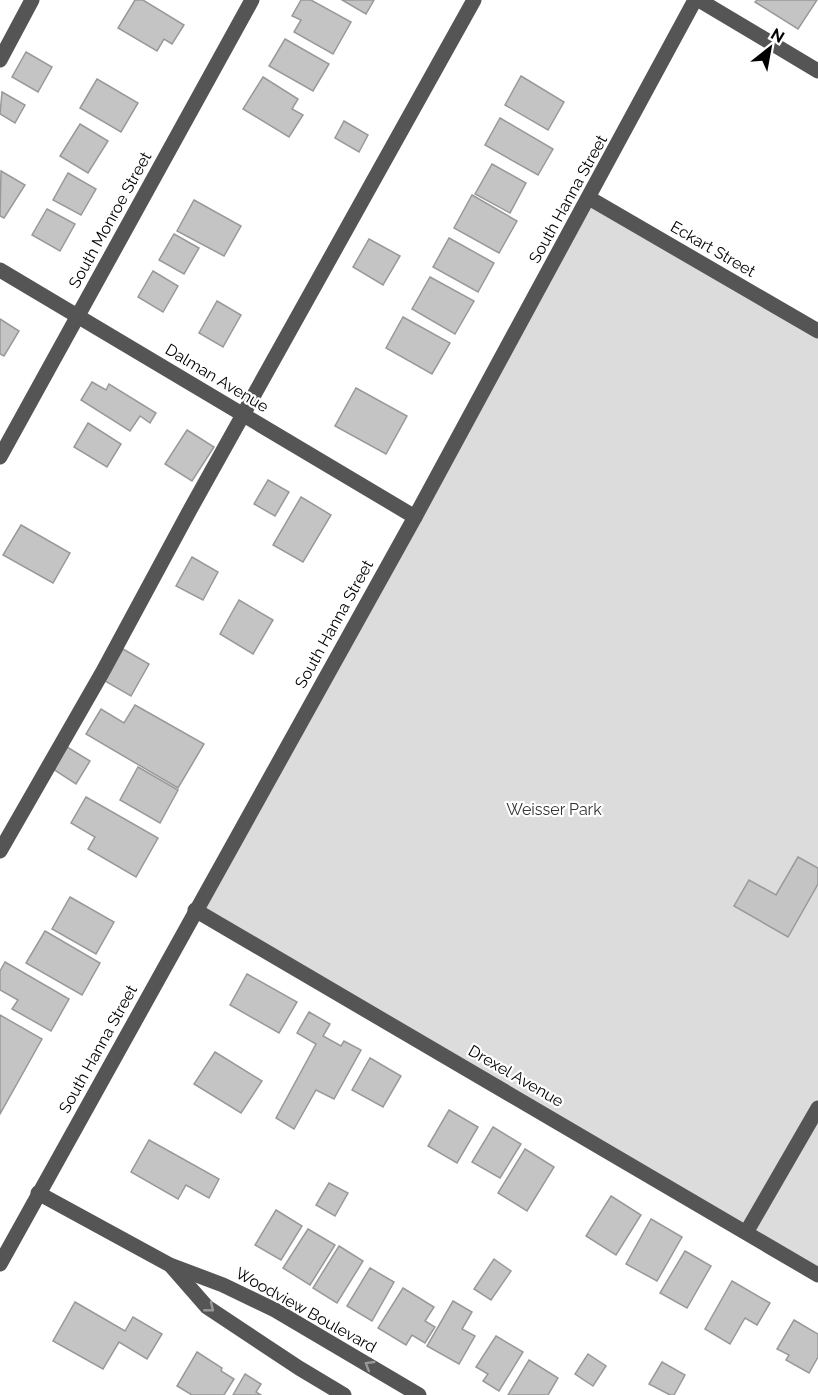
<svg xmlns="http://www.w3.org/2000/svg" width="818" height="1395" font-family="Raleway,sans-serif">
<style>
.green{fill:#dcdcdc}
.building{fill:#c4c4c4;stroke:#999;stroke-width:1.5}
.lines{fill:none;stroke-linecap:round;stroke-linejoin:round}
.minor{stroke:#555;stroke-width:15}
.oneway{stroke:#999}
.labels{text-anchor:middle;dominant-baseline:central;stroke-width:4.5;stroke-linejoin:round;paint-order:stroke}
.street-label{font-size:16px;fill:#000;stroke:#fff}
.park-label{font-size:16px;fill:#333;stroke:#fff}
</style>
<rect width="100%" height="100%" fill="#fff"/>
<path class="green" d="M589 198 818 331V1275L195 910Z"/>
<g class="building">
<path d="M135 0H143L184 25 172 44 164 39 157 51 118 28Z"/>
<path d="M301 0H311L351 22 333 54 294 32 301 20 292 16Z"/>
<path d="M342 0H374L366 14Z"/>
<path d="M757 0H817L798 29 755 2Z"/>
<path d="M285 39 329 64 313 91 269 66Z"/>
<path d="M26 52 52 67 38 92 12 77Z"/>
<path d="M521 76 564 102 548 130 505 105Z"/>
<path d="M263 77 298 99 292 109 303 115 289 137 243 109Z"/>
<path d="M97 79 138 103 121 132 80 108Z"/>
<path d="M2 92 25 105 15 123 0 114Z"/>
<path d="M500 118 553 149 538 175 485 145Z"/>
<path d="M344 121 368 135 359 152 335 138Z"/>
<path d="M80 124 108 141 88 173 60 156Z"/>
<path d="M492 164 526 183 510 213 475 194Z"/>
<path d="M1 171 25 185 4 218 0 216Z"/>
<path d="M68 173 96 189 81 215 53 200Z"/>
<path d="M472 195 517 221 499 253 454 228Z"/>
<path d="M194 200 241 226 224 256 177 231Z"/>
<path d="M47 209 75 224 60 251 32 235Z"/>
<path d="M174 234 199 248 184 274 159 260Z"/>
<path d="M449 238 494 263 478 292 433 267Z"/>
<path d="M369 239 400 256 383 285 353 267Z"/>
<path d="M153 271 178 286 163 312 138 297Z"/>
<path d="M430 277 474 301 455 334 412 309Z"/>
<path d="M217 301 241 315 223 347 199 333Z"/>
<path d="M403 317 450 343 432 374 386 348Z"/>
<path d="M0 319 19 331 4 356 0 354Z"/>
<path d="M92 382 106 390 109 384 156 413 150 423 140 416 130 431 81 400Z"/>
<path d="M356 388 407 416 386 454 335 426Z"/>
<path d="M88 423 121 444 107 467 74 447Z"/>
<path d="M187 430 214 447 192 481 165 464Z"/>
<path d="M268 480 289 492 275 516 254 504Z"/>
<path d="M301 497 331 515 303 562 273 545Z"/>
<path d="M21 525 70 553 53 583 3 555Z"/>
<path d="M192 557 218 572 203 600 176 586Z"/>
<path d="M239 600 273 620 253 654 220 634Z"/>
<path d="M123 649 149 664 131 696 105 681Z"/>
<path d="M135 705 204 744 178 788 86 734 101 709 124 723Z"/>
<path d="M67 747 90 761 76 784 53 769Z"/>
<path d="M138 767 178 790 160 823 120 800Z"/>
<path d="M86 797 158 838 136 877 88 849 95 837 71 823Z"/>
<path d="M798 857 818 868V884L788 937 734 906 749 880 776 895Z"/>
<path d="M70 897 114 922 96 954 52 929Z"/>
<path d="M45 931 100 963 82 995 26 963Z"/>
<path d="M5 962 69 999 51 1031 12 1009 18 1000 0 990V971Z"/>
<path d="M247 974 297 1002 279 1033 230 1005Z"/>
<path d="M309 1012 330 1024 323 1036 341 1046 344 1041 361 1050 334 1099 316 1090 294 1129 276 1118 316 1044 297 1033Z"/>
<path d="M0 1015 42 1039 0 1114Z"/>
<path d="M215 1052 262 1081 241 1113 194 1084Z"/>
<path d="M370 1058 401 1076 383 1107 352 1090Z"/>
<path d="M449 1110 478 1127 457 1163 428 1146Z"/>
<path d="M493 1127 521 1144 500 1178 472 1162Z"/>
<path d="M149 1140 219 1179 209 1198 186 1185 178 1199 131 1172Z"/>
<path d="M525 1149 554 1167 527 1211 498 1193Z"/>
<path d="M329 1183 348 1193 335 1216 316 1205Z"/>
<path d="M611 1196 641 1215 616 1255 586 1236Z"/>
<path d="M276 1210 302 1226 281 1260 255 1245Z"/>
<path d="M651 1219 682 1237 657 1281 626 1264Z"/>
<path d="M308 1229 335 1245 310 1285 283 1268Z"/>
<path d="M339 1246 363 1261 337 1303 313 1288Z"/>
<path d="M685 1251 711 1266 687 1308 660 1293Z"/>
<path d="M494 1259 511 1271 491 1300 474 1289Z"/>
<path d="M370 1268 394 1282 372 1321 347 1306Z"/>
<path d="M732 1281 770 1303 757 1325 745 1318 730 1344 705 1329Z"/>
<path d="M403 1288 434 1307 425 1321 435 1327 425 1343 412 1335 406 1345 378 1328Z"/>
<path d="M453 1301 472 1312 462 1329 475 1336 459 1364 427 1346Z"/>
<path d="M75 1302 125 1331 133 1317 162 1334 147 1359 119 1342 103 1369 53 1341Z"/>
<path d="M794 1320 818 1334V1357L809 1373 786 1360 789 1355 777 1349Z"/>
<path d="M496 1336 523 1352 499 1391 483 1381 488 1374 476 1367Z"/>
<path d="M197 1352 222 1368 221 1371 234 1379 224 1395H192L177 1386Z"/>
<path d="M588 1354 606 1366 593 1386 575 1374Z"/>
<path d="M529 1360 558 1378 548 1395H508Z"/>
<path d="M662 1362 685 1375 674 1395H670L649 1384Z"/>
<path d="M245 1374 261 1384 256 1392 261 1395H233Z"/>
</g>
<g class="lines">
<g class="minor">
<path d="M699 0 818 71"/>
<path d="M0 60 32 0"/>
<path d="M589 198 818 331"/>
<path d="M0 270 415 517"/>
<path d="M0 457 252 0"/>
<path d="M0 851 102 673 191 508 474 0"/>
<path d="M195 910 818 1275"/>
<path d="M38 1193 170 1265 223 1285 275 1310 419 1395"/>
<path d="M747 1231 818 1108"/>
<path d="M0 1264 415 517 695 0"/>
<path d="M172 1267 207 1307 299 1368 344 1395"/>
</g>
</g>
<defs><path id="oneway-chevron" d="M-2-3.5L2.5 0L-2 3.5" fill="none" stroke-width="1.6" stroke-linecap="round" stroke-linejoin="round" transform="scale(1.5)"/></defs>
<g class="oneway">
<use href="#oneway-chevron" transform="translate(210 1308) rotate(39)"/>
<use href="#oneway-chevron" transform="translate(369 1365) rotate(-149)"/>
</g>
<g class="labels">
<g class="street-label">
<text transform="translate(568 199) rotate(-61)">South Hanna Street</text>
<text transform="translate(110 220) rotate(-61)">South Monroe Street</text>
<text transform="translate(713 249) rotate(30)">Eckart Street</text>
<text transform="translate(217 378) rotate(31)">Dalman Avenue</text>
<text transform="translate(334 624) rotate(-61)">South Hanna Street</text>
<text transform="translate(98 1049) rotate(-61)">South Hanna Street</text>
<text transform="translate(516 1076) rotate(30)">Drexel Avenue</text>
<text transform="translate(306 1310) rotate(29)">Woodview Boulevard</text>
</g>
<g class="park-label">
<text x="554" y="809">Weisser Park</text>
</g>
</g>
<g transform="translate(770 48) rotate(31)" stroke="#ffffff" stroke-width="4.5" paint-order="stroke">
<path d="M0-4.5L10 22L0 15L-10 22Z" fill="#000000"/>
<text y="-9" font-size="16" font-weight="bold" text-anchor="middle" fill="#000000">N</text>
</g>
</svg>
